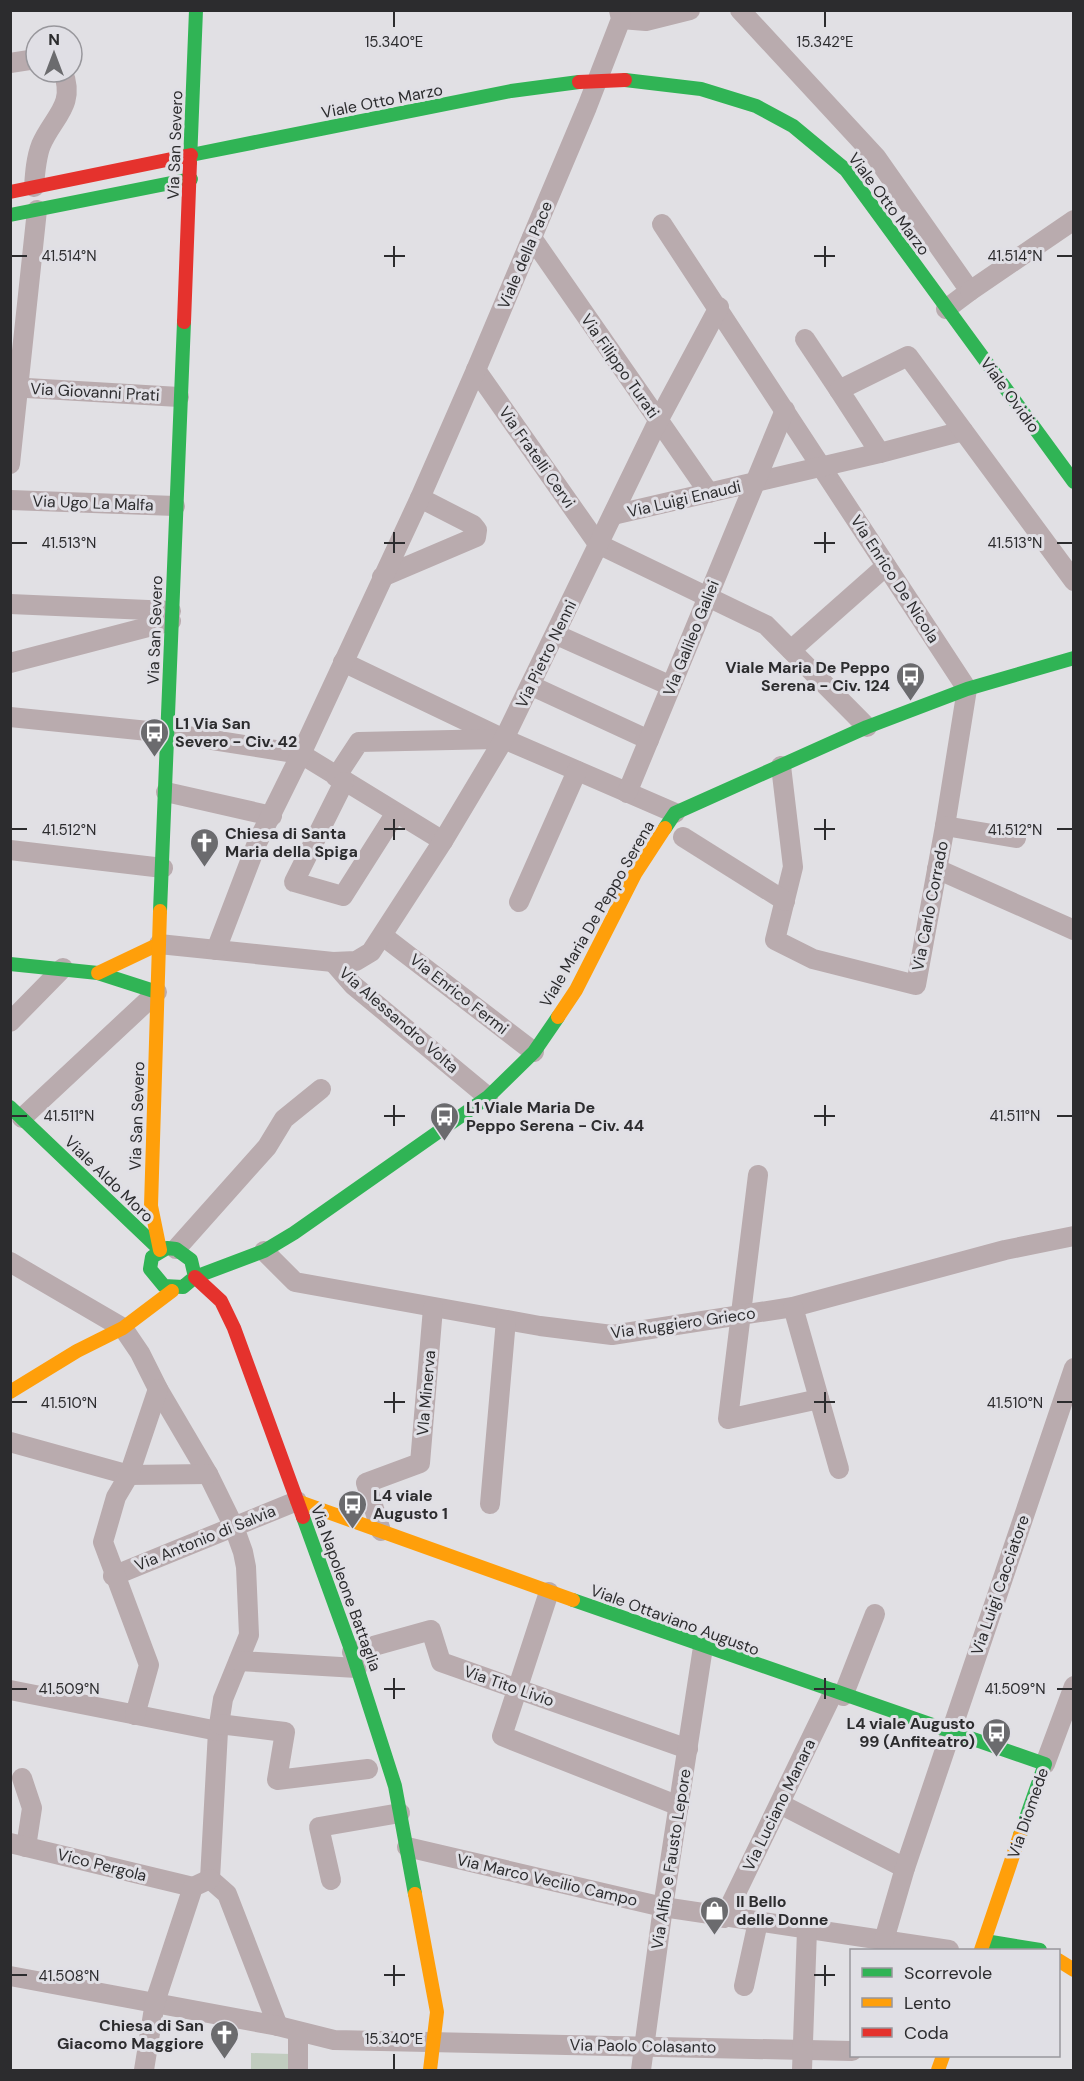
<svg xmlns="http://www.w3.org/2000/svg" width="1084" height="2081" font-family="'DM Sans',sans-serif">
<style>
.green{fill:#c1ccbf}
.lines{fill:none;stroke-linecap:round;stroke-linejoin:round}
.street{stroke:#b9abae;stroke-width:20}
.fast{stroke:#30b455;stroke-width:14}
.slow{stroke:#ff9f0a;stroke-width:14}
.jam{stroke:#e5322d;stroke-width:14}
.jam-bridge{stroke:#e5322d;stroke-width:14}
.ticks{fill:none;stroke:#2c2c2e;stroke-width:2}
.labels{text-anchor:middle;dominant-baseline:central;stroke-width:6;stroke-linejoin:round;paint-order:stroke}
.street-label{font-size:16px;fill:#2c2c2e;stroke:#e0dfe5}
.poi-label{font-size:16px;font-weight:bold;fill:#2c2c2e;stroke:#e0dfe5;text-anchor:start}
.ticks-label{font-size:15px;text-anchor:middle;fill:#2c2c2e;stroke:#e0dfe5;stroke-width:6;stroke-linejoin:round;paint-order:stroke}
</style>
<rect width="100%" height="100%" fill="#e1e0e4"/>
<path class="green" d="M251 2053 291 2054V2070H251Z"/>
<g class="lines">
<g class="street">
<path d="M740 10 876 157 970 291 946 309"/>
<path d="M621 19 646 21 690 10"/>
<path d="M10 63 36 59"/>
<path d="M34 187C35 173 36 158 41 145 53 117 76 105 63 72"/>
<path d="M662 224 967 689 945 826 916 985 813 959 775 940 793 867 781 766"/>
<path d="M532 238 709 493"/>
<path d="M970 291 1074 220"/>
<path d="M805 339 839 390"/>
<path d="M476 370 598 544 766 625 867 727"/>
<path d="M10 387 179 397"/>
<path d="M880 453 963 431"/>
<path d="M10 464 37 210"/>
<path d="M10 500 175 506"/>
<path d="M613 515 880 453 839 390 908 356 1074 581"/>
<path d="M382 577 476 537 477 530 473 525 420 498"/>
<path d="M10 604 171 611"/>
<path d="M557 635 671 686"/>
<path d="M791 650 886 566"/>
<path d="M343 662 504 739 675 813"/>
<path d="M10 663 171 621"/>
<path d="M532 686 649 740"/>
<path d="M10 717 168 733 301 754 443 841"/>
<path d="M336 777 359 742 498 739"/>
<path d="M344 782 294 882 343 896 395 814"/>
<path d="M166 792 272 816"/>
<path d="M627 793 785 410"/>
<path d="M945 826 1016 838"/>
<path d="M683 837 785 901"/>
<path d="M10 850 163 868"/>
<path d="M937 869 1074 930"/>
<path d="M519 902 577 771"/>
<path d="M383 936 534 1052"/>
<path d="M159 944 333 962 356 961 371 952 443 841 504 739 658 421 719 307"/>
<path d="M216 950 257 843 301 754 420 498 476 370 587 107 621 19 619 10"/>
<path d="M333 962 353 985 488 1097"/>
<path d="M10 1022 63 968"/>
<path d="M22 1118 157 992"/>
<path d="M758 1175 728 1419 819 1399"/>
<path d="M176 1249 267 1147 284 1119 321 1089"/>
<path d="M264 1251 295 1282 540 1326 612 1335 793 1307 1005 1250 1074 1236"/>
<path d="M10 1262 123 1328 140 1353 158 1389 208 1474 234 1527 243 1552 246 1567 249 1635 223 1699 218 1731 210 1879"/>
<path d="M793 1307 839 1469"/>
<path d="M10 1442 129 1475 208 1474"/>
<path d="M490 1504 506 1320"/>
<path d="M381 1531 366 1483 420 1463 433 1308"/>
<path d="M113 1576 297 1501"/>
<path d="M549 1592 502 1736 679 1806"/>
<path d="M352 1652 431 1630 441 1662 688 1749"/>
<path d="M239 1661 357 1668"/>
<path d="M10 1690 218 1731"/>
<path d="M843 1696 875 1614"/>
<path d="M135 1715 149 1665 103 1542 116 1497 129 1475 158 1389"/>
<path d="M219 1724 285 1732 277 1780 368 1769"/>
<path d="M1045 1764 1074 1686"/>
<path d="M22 1778 32 1808 26 1847"/>
<path d="M780 1804 905 1868"/>
<path d="M10 1843 193 1887"/>
<path d="M407 1847 663 1907 949 1950"/>
<path d="M210 1879 227 1894 278 2026"/>
<path d="M331 1880 319 1827 400 1813"/>
<path d="M724 1918 833 1693"/>
<path d="M884 1940 905 1868 1074 1368"/>
<path d="M10 1976 278 2026 334 2040 852 2051"/>
<path d="M744 1986 758 1922"/>
<path d="M144 2070 155 2002 193 1887 210 1879"/>
<path d="M298 2070V2032"/>
<path d="M641 2070 663 1907 703 1647"/>
<path d="M802 2070 807 1930"/>
</g>
<g class="fast">
<path d="M625 80 701 89 756 106 793 126 846 170 1074 482"/>
<path d="M191 155 511 91 579 82"/>
<path d="M190 162 196 10"/>
<path d="M10 215 191 179"/>
<path d="M665 828 675 813 867 727 967 689 1074 658"/>
<path d="M160 911 184 322"/>
<path d="M10 964 98 973 157 992"/>
<path d="M10 1107 160 1250"/>
<path d="M167 1248 176 1249 191 1260 195 1277 183 1287 164 1286 150 1269 152 1257Z"/>
<path d="M195 1277 264 1251 294 1233 488 1097 534 1052 558 1017"/>
<path d="M303 1517 352 1652 395 1786 415 1894"/>
<path d="M573 1600 1045 1764 1020 1835"/>
<path d="M985 1941 1040 1950"/>
</g>
<g class="slow">
<path d="M98 973 159 944"/>
<path d="M558 1017 576 990 635 874 665 828"/>
<path d="M160 1250 151 1206 160 911"/>
<path d="M10 1392 77 1351 123 1328 172 1291"/>
<path d="M297 1501 573 1600"/>
<path d="M415 1894 437 2012 430 2070"/>
<path d="M981 1950 1020 1835"/>
<path d="M1058 1960 1074 1970"/>
<path d="M938 2070 943 2056"/>
</g>
<g class="jam">
<path d="M10 192 191 155"/>
<path d="M184 322 190 162"/>
<path d="M195 1277 221 1301 234 1328 303 1517"/>
</g>
<path class="jam-bridge" d="M579 82 625 80"/>
</g>
<path class="ticks" d="M394 12V27M825 12V27M394 246V267M825 246V267M12 256H27M384 256H405M814 256H835M1057 256H1072M394 532V553M825 532V553M12 543H27M384 543H405M814 543H835M1057 543H1072M394 819V840M825 819V840M12 829H27M384 829H405M814 829H835M1057 829H1072M394 1105V1126M825 1105V1126M12 1116H27M384 1116H405M814 1116H835M1057 1116H1072M394 1392V1413M825 1392V1413M12 1402H27M384 1402H405M814 1402H835M1057 1402H1072M394 1678V1699M825 1678V1699M12 1689H27M384 1689H405M814 1689H835M1057 1689H1072M394 1965V1986M825 1965V1986M12 1975H27M384 1975H405M814 1975H835M394 2054V2069"/>
<defs>
<symbol id="bus-pin" viewBox="-11 -11 22 30"><path d="M0 17L-7.5 6A9.5 9.5 0 1 1 7.5 6Z" fill="#6b6b6e" stroke="#e0dfe5"/><path d="M-5-6H5V4H4V6H2V4H-2V6H-4V4H-5ZM-3.5-4V0h7V-4ZM-3.5 1.2v1.5H-2V1.2ZM2 1.2v1.5H3.5V1.2Z" fill="#fff"/></symbol>
<symbol id="church-pin" viewBox="-11 -11 22 30"><path d="M0 17L-7.5 6A9.5 9.5 0 1 1 7.5 6Z" fill="#6b6b6e" stroke="#e0dfe5"/><path d="M-1.2-6h2.4v3.5h3.3v2.4h-3.3V6h-2.4V-.1h-3.3v-2.4h3.3Z" fill="#fff"/></symbol>
<symbol id="shop-pin" viewBox="-11 -11 22 30"><path d="M0 17L-7.5 6A9.5 9.5 0 1 1 7.5 6Z" fill="#6b6b6e" stroke="#e0dfe5"/><path d="M-5-2.5h2.3a2.7 3.5 0 0 1 5.4 0H5L5.5 6h-11ZM-1.5-2.5h3a1.5 2.3 0 0 0-3 0Z" fill="#fff"/></symbol>
</defs>
<g fill-rule="evenodd">
<use href="#bus-pin" x="894" y="660" width="33" height="45"/>
<use href="#bus-pin" x="138" y="716" width="33" height="45"/>
<use href="#church-pin" x="188" y="826" width="33" height="45"/>
<use href="#bus-pin" x="428" y="1100" width="33" height="45"/>
<use href="#bus-pin" x="336" y="1488" width="33" height="45"/>
<use href="#bus-pin" x="980" y="1716" width="33" height="45"/>
<use href="#shop-pin" x="698" y="1894" width="33" height="45"/>
<use href="#church-pin" x="208" y="2018" width="33" height="45"/>
</g>
<g class="labels">
<g class="street-label">
<text transform="translate(382 101) rotate(-11)">Viale Otto Marzo</text>
<text transform="translate(175 145) rotate(-88)">Via San Severo</text>
<text transform="translate(889 204) rotate(53)">Viale Otto Marzo</text>
<text transform="translate(525 255) rotate(-67)">Viale della Pace</text>
<text transform="translate(620 366) rotate(55)">Via Filippo Turati</text>
<text transform="translate(95 392) rotate(3)">Via Giovanni Prati</text>
<text transform="translate(1010 395) rotate(54)">Viale Ovidio</text>
<text transform="translate(537 457) rotate(55)">Via Fratelli Cervi</text>
<text transform="translate(684 499) rotate(-13)">Via Luigi Enaudi</text>
<text transform="translate(93 503) rotate(2)">Via Ugo La Malfa</text>
<text transform="translate(895 579) rotate(57)">Via Enrico De Nicola</text>
<text transform="translate(155 630) rotate(-88)">Via San Severo</text>
<text transform="translate(691 638) rotate(-68)">Via Galileo Galiei</text>
<text transform="translate(546 654) rotate(-64)">Via Pietro Nenni</text>
<text transform="translate(930 906) rotate(-79)">Via Carlo Corrado</text>
<text transform="translate(597 914) rotate(-60)">Viale Maria De Peppo Serena</text>
<text transform="translate(459 994) rotate(38)">Via Enrico Fermi</text>
<text transform="translate(399 1020) rotate(41)">Via Alessandro Volta</text>
<text transform="translate(137 1116) rotate(-88)">Via San Severo</text>
<text transform="translate(109 1179) rotate(44)">Viale Aldo Moro</text>
<text transform="translate(683 1323) rotate(-8)">Via Ruggiero Grieco</text>
<text transform="translate(426 1393) rotate(-85)">VIa Minerva</text>
<text transform="translate(205 1538) rotate(-22)">Via Antonio di Salvia</text>
<text transform="translate(1000 1585) rotate(-71)">Via Luigi Cacciatore</text>
<text transform="translate(346 1588) rotate(70)">Via Napoleone Battaglia</text>
<text transform="translate(675 1620) rotate(20)">Viale Ottaviano Augusto</text>
<text transform="translate(509 1686) rotate(19)">Via Tito Livio</text>
<text transform="translate(779 1805) rotate(-64)">Via Luciano Manara</text>
<text transform="translate(1028 1813) rotate(-71)">Via Diomede</text>
<text transform="translate(671 1859) rotate(-81)">Via Alfio e Fausto Lepore</text>
<text transform="translate(102 1865) rotate(14)">Vico Pergola</text>
<text transform="translate(547 1880) rotate(13)">Via Marco Vecilio Campo</text>
<text transform="translate(643 2046) rotate(1)">Via Paolo Colasanto</text>
</g>
<g class="poi-label">
<text x="890" y="667" text-anchor="end">Viale Maria De Peppo<tspan x="890" dy="18">Serena - Civ. 124</tspan></text>
<text x="175" y="723">L1 Via San<tspan x="175" dy="18">Severo - Civ. 42</tspan></text>
<text x="225" y="833">Chiesa di Santa<tspan x="225" dy="18">Maria della Spiga</tspan></text>
<text x="466" y="1107">L1 Viale Maria De<tspan x="466" dy="18">Peppo Serena - Civ. 44</tspan></text>
<text x="373" y="1495">L4 viale<tspan x="373" dy="18">Augusto 1</tspan></text>
<text x="975" y="1723" text-anchor="end">L4 viale Augusto<tspan x="975" dy="18">99 (Anfiteatro)</tspan></text>
<text x="736" y="1901">Il Bello<tspan x="736" dy="18">delle Donne</tspan></text>
<text x="204" y="2025" text-anchor="end">Chiesa di San<tspan x="204" dy="18">Giacomo Maggiore</tspan></text>
</g>
</g>
<g class="ticks-label">
<text x="394" y="47">15.340°E</text>
<text x="825" y="47">15.342°E</text>
<text x="69" y="261">41.514°N</text>
<text x="1015" y="261">41.514°N</text>
<text x="69" y="548">41.513°N</text>
<text x="1015" y="548">41.513°N</text>
<text x="69" y="835">41.512°N</text>
<text x="1015" y="835">41.512°N</text>
<text x="69" y="1121">41.511°N</text>
<text x="1015" y="1121">41.511°N</text>
<text x="69" y="1408">41.510°N</text>
<text x="1015" y="1408">41.510°N</text>
<text x="69" y="1694">41.509°N</text>
<text x="1015" y="1694">41.509°N</text>
<text x="69" y="1981">41.508°N</text>
<text x="394" y="2044">15.340°E</text>
</g>
<rect width="1084" height="2081" fill="none" stroke="#2c2c2e" stroke-width="24"/>
<rect x="850" y="1949" width="210" height="108" fill="#e0dfe5" stroke="#98979c" stroke-width="1.5"/>
<rect x="862" y="1968" width="30" height="9" fill="#30b455" stroke="#98979c" stroke-width="1.5"/>
<text x="904" y="1979" font-size="18" fill="#2c2c2e">Scorrevole</text>
<rect x="862" y="1998" width="30" height="9" fill="#ff9f0a" stroke="#98979c" stroke-width="1.5"/>
<text x="904" y="2009" font-size="18" fill="#2c2c2e">Lento</text>
<rect x="862" y="2028" width="30" height="9" fill="#e5322d" stroke="#98979c" stroke-width="1.5"/>
<text x="904" y="2039" font-size="18" fill="#2c2c2e">Coda</text>
<g transform="translate(54 54)"><circle r="28" fill="#e0dfe5" stroke="#98979c" stroke-width="1.5"/>
<path d="M0-4.5L10 22L0 15L-10 22Z" fill="#6b6b6e"/>
<text y="-9" font-size="16" font-weight="bold" text-anchor="middle" fill="#2c2c2e">N</text>
</g>
</svg>
